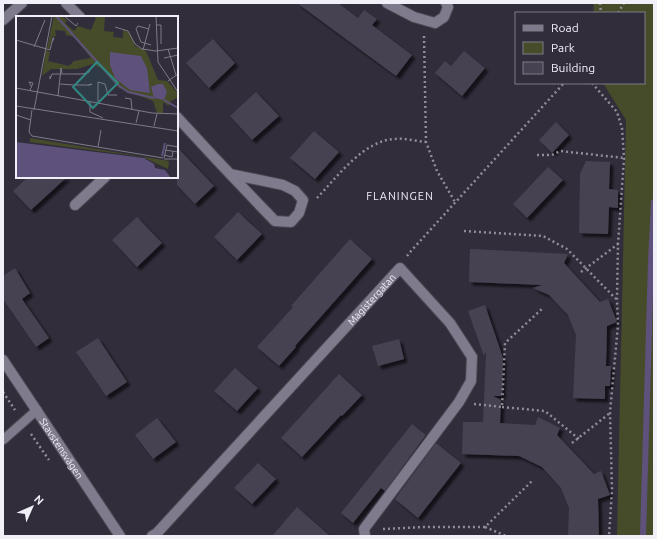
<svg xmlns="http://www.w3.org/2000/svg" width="657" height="539" font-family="Ubuntu,sans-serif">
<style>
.green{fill:#464c2a}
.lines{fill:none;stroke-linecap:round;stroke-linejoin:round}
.stream{stroke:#5e517b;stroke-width:6}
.building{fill:#464251;filter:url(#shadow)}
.lane-casing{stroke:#4d4955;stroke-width:11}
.street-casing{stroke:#4d4955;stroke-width:12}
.path{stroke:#918e99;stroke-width:2.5;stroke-dasharray:2 3;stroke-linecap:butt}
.lane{stroke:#7f7b8c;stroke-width:9}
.street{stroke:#7f7b8c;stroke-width:10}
.labels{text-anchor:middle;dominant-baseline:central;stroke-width:3;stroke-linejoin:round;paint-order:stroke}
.street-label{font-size:10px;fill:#f1eff8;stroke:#312d3b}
.neighbourhood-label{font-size:11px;letter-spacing:1px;fill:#f1eff8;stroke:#312d3b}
.inset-river{fill:none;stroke:#5e517b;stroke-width:2}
.inset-road{fill:none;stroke:#7e7b87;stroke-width:1}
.view{fill:#318883;fill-opacity:0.15;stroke:#318883;stroke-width:2}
.inset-edge{fill:none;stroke:#f1eff8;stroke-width:2}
</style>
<defs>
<filter id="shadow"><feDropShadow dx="3.5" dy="3.5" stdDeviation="1" flood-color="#0009"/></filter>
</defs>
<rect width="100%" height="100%" fill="#312d3b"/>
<path class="green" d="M593 3H654V536H617L626 120 603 83H644V13H594Z"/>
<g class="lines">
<path class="stream" d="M643 536 651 260 654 202"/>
</g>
<g class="building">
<path d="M297 3H338L358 18 364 10 377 19 372 25 412 55 396 76Z"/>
<path d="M213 39 235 63 209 88 186 63Z"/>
<path d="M464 51 485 68 462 96 435 73 445 61 451 66Z"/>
<path d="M256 92 279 116 252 140 230 116Z"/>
<path d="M556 122 569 135 552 153 539 140Z"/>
<path d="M314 131 339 152 315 179 290 158Z"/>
<path d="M177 147 214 186 195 204 177 185Z"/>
<path d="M586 161 610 162 609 189 618 190V208L609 207 608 234 579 233 580 174Z"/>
<path d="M548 167 563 180 527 218 513 204Z"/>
<path d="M28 177H67L31 210 13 191Z"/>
<path d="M238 212 262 234 237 260 214 237Z"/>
<path d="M137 217 162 243 137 267 112 240Z"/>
<path d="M350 239 372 259 295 346 296 347 279 366 257 347 293 307 291 306Z"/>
<path d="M470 249 568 254 564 263 600 302 608 299 617 322 607 326 606 366H611L610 386H605V399L573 398 576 335 568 315 549 295 533 288 542 285 469 282Z"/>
<path d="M15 268 30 293 22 299 49 338 36 347 3 299V276Z"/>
<path d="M485 305 503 358 502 396H493L501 400 500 423 535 425 538 417 560 428 557 435 594 474 601 471 610 495 598 499 599 536H568L569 508 561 488 542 467 519 456 462 454 463 422H483L486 352 484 356 468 311Z"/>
<path d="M98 338 127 382 106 396 76 352Z"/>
<path d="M399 339 404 359 378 366 372 346Z"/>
<path d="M235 368 258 388 237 411 214 391Z"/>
<path d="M339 374 362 395 342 416 341 415 302 457 281 438Z"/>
<path d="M157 418 176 442 153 459 135 435Z"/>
<path d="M412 424 426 435 385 491 381 488 353 523 341 513Z"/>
<path d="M436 443 461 463 418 518 395 499Z"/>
<path d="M258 463 276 479 252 504 234 488Z"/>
<path d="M297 507 330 536H272Z"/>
</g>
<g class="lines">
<defs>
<path id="lane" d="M3 440 37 410"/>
<g id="street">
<path d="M66 3 80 17"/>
<path d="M387 3 414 17 435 23 444 17 448 7 446 3"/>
<path d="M3 20 22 3"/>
<path d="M177 117C209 152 242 187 275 221L291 222 299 213 303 200 295 191 283 185 230 174"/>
<path d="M75 205 105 177"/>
<path id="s1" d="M3 360 120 536"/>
<path id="s2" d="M152 536 157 533 400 268 450 323 472 357 471 381 459 402 364 529 365 536"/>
</g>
</defs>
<use href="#lane" class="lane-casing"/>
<use href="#street" class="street-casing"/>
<g class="path">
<path d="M600 3 601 13"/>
<path d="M618 13 624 3"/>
<path d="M424 36 426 142 437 171 455 202"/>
<path d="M592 83 617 112 622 128 624 158 618 244 617 299 618 325 610 412 612 490 609 536"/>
<path d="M537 155H552L560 151 624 158"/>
<path d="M317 198C337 177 364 140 395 139 405 138 416 141 426 142"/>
<path d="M464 231 543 236 567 249 616 299"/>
<path d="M407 256 411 251 564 83"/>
<path d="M581 272 618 244"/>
<path d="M3 392 15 410"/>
<path d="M474 404 502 407 505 343 543 308"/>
<path d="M502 407 545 411 579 439"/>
<path d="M31 434 49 460"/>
<path d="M572 443 610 413"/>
<path d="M485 527 506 536"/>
<path d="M383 529 425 527H485L533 480"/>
</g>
<use href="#lane" class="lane"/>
<use href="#street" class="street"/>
</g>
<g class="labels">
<g class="street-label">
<text stroke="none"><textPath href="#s2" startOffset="323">Magistergatan</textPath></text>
<text stroke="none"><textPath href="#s1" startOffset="106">Stavstensvägen</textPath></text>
</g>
<g class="neighbourhood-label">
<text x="400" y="196">FLANINGEN</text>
</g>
</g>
<g transform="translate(16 16)">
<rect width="162" height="162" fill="#312d3b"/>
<path d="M38 0H46L51 5 49 7 58 15 62 10 75 14 80 2 76 0H89L88 15 98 16 97 21 107 22V13L113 17 119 30 130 35 142 64 151 65 162 77V81L155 85 153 90 147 86V97H141L137 85 103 72 85 52 77 48 61 53H35L26 60 30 34 34 36 32 45 53 50 58 45 75 42 58 21 50 19 49 15 39 14 40 20 36 21 33 33 31 32ZM14 122 153 145 152 153 127 141 14 126Z" fill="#464c2a"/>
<path d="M94 36 125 40 131 52 134 77 114 74 99 62 94 49ZM142 68H147L151 76 148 84 138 82 135 71ZM0 126 128 142 138 148 139 152 149 154 155 162H0Z" fill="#5e517b"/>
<path class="inset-river" d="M40 0 102 69 112 76 138 82M148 84 162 92M146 140 149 127"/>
<path class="inset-road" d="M48 0 60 10 62 7M140 0 142 46 162 76M140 9H145V28M99 11 112 15 119 28 126 33 140 35 162 32M133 13 122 10 120 13 125 26 135 29M0 24 34 34 37 22H38L36 26M18 31 29 4M152 33 160 59M127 34 134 8M148 42 162 39M34 60V63L36 58H66L71 57 73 56 74 55 70 57M152 65 162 58M44 68 58 69H74L76 68 72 69M0 72 136 97 162 98M14 74 17 67 13 66 15 70M42 80 45 52 46 57M109 82 115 83 116 94M74 85V96L87 102M82 87V66L89 68 92 79H101M0 90 162 115M16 94 13 116 16 120 147 142M18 94 36 0M0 99 15 104M120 107 123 95M138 110 141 98M82 131 85 114M149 134 162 136M148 139 156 141 157 135M148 142 151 129 162 131M148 143H161"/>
<path class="view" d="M81 46 102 67 77 92 57 71Z"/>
<rect width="162" height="162" class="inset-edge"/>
</g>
<rect width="657" height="539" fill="none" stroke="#f1eff8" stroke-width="8"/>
<rect x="515" y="12" width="130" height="72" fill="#312d3b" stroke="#7e7b87"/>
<rect x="523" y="25" width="20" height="6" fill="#7f7b8c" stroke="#7e7b87"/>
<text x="551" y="32" font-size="12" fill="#f1eff8">Road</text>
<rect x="523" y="42" width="20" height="12" fill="#464c2a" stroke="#7e7b87"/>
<text x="551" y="52" font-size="12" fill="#f1eff8">Park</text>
<rect x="523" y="62" width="20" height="12" fill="#464251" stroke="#7e7b87"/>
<text x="551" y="72" font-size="12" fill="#f1eff8">Building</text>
<g transform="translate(32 507) rotate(45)" stroke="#312d3b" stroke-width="3" paint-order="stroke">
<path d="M0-3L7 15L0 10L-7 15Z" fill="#f1eff8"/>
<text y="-6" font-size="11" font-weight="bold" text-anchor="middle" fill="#f1eff8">N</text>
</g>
</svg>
